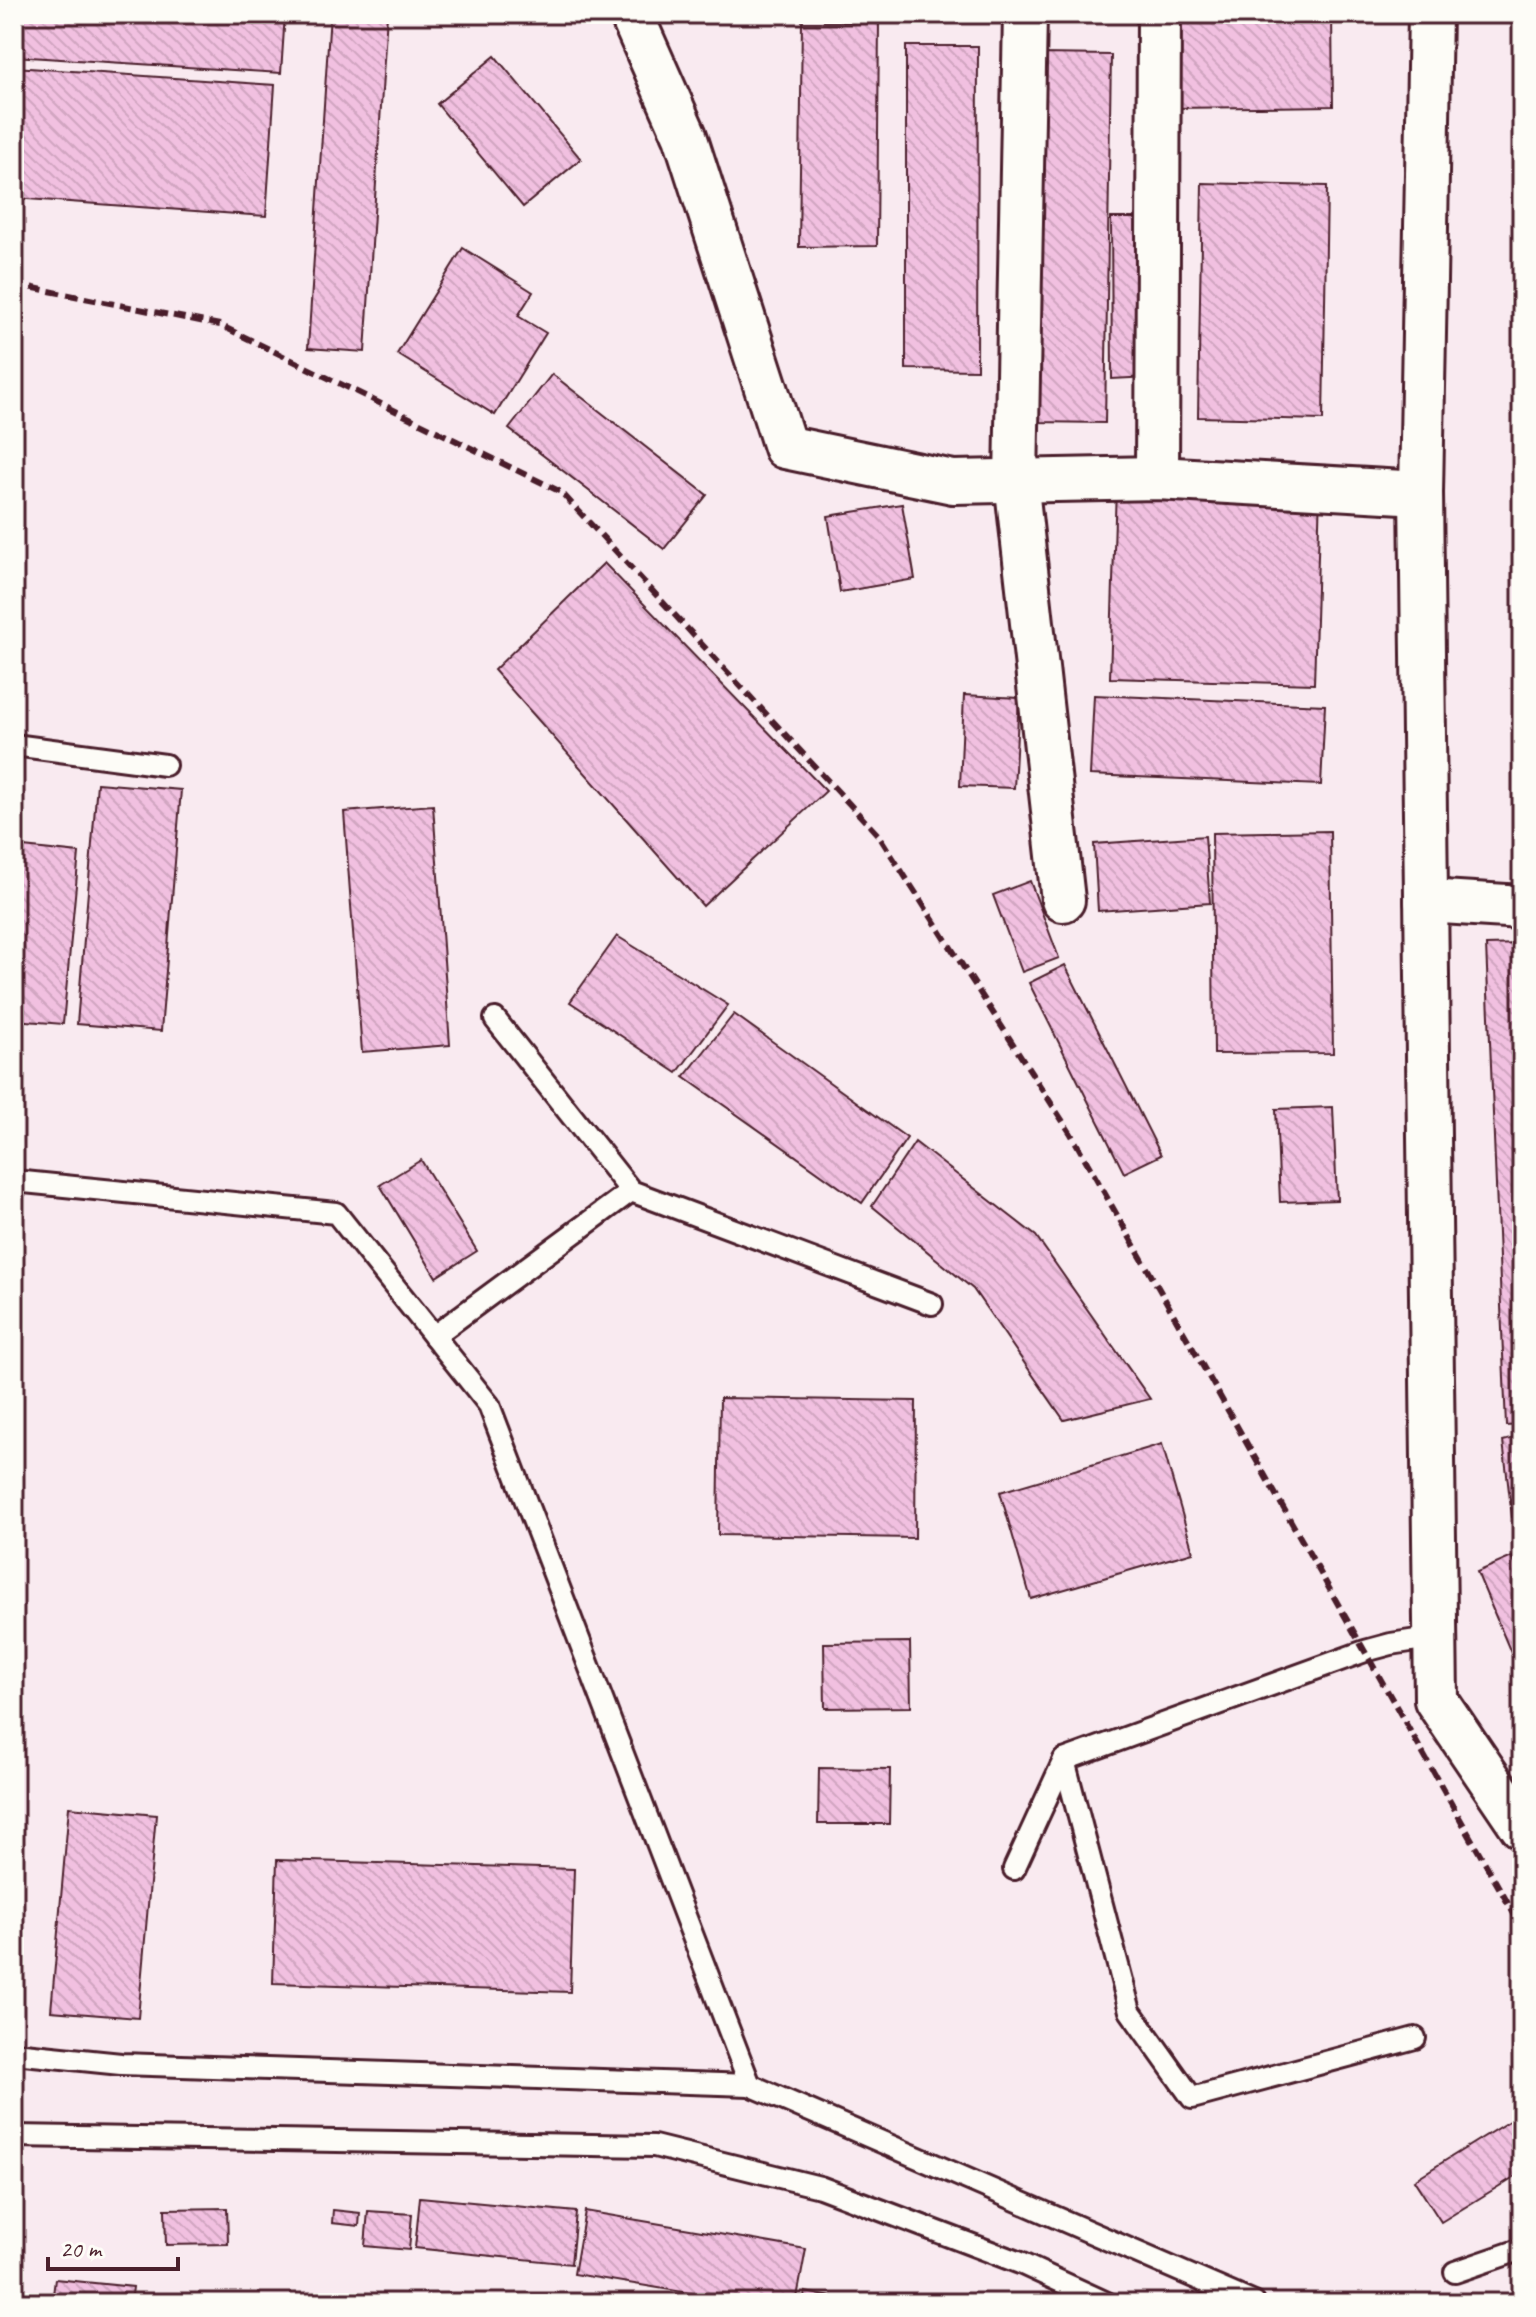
<svg xmlns="http://www.w3.org/2000/svg" width="1536" height="2317" font-family="Caveat,sans-serif">
<style>
.built{fill:#f9eaf0}
.building{fill:url(#building-back-hatch);stroke:#4a1f2b;stroke-width:2}
.lines{fill:none;stroke-linecap:round;stroke-linejoin:round}
.service-casing{stroke:#4a1f2b;stroke-width:26}
.minor-casing{stroke:#4a1f2b;stroke-width:48}
.service{stroke:#fdfcf7;stroke-width:20}
.minor{stroke:#fdfcf7;stroke-width:42}
.rail{stroke:#4a1f2b;stroke-width:6;stroke-dasharray:12 6;stroke-linecap:butt}
</style>
<defs>
<pattern id="building-back-hatch" width="6" height="6" patternUnits="userSpaceOnUse" patternTransform="scale(2)"><rect width="6" height="6" fill="#f1c0e0"/><path d="M-1 5l2 2M0 0l6 6M5-1l2 2" fill="none" stroke="#d0a5c0"/></pattern>
</defs>
<rect width="100%" height="100%" fill="#fdfcf7"/>
<filter id="ink" filterUnits="userSpaceOnUse"><feTurbulence type="fractalNoise" baseFrequency=".0125" numOctaves="2"/><feDisplacementMap in="SourceGraphic" scale="16" xChannelSelector="R" yChannelSelector="G"/><feConvolveMatrix kernelMatrix="1 2 1 2 8 2 1 2 1" color-interpolation-filters="sRGB"/></filter>
<g filter="url(#ink)">
<rect class="built" x="14" y="14" width="1508" height="2289"/>
<g class="building">
<path d="M14 14H285L281 73 14 56Z"/>
<path d="M330 14H387L365 352 308 348Z"/>
<path d="M1169 14H1332L1333 106 1170 108Z"/>
<path d="M802 22H879L877 246 799 247Z"/>
<path d="M906 46H978L977 370 906 369Z"/>
<path d="M1041 54 1111 55 1105 423 1035 422Z"/>
<path d="M495 56 581 159 523 207 437 104Z"/>
<path d="M14 67 275 85 266 216 14 198Z"/>
<path d="M1202 183 1327 186 1323 420 1198 417Z"/>
<path d="M1111 218H1149V377L1112 379Z"/>
<path d="M463 248 533 292 518 316 546 333 495 415 397 354Z"/>
<path d="M552 374 707 495 664 549 509 429Z"/>
<path d="M1116 486 1320 492 1314 684 1110 678Z"/>
<path d="M902 504 915 579 840 592 828 516Z"/>
<path d="M604 563 826 791 703 906 494 670Z"/>
<path d="M964 695 1019 698 1014 788 960 786Z"/>
<path d="M1094 695 1325 705 1321 785 1090 775Z"/>
<path d="M97 783 181 790 161 1031 77 1024Z"/>
<path d="M433 805 450 1045 362 1052 344 812Z"/>
<path d="M1330 831 1333 1053 1214 1054 1212 833Z"/>
<path d="M1205 836 1210 903 1098 911 1094 844Z"/>
<path d="M14 846 79 853 63 1024 14 1020Z"/>
<path d="M1030 881 1059 958 1022 972 993 895Z"/>
<path d="M617 936 728 1005 677 1073 570 1002Z"/>
<path d="M1522 944V1425L1506 1426 1486 945Z"/>
<path d="M1065 965 1161 1155 1124 1173 1029 983Z"/>
<path d="M734 1014 907 1138 862 1203 684 1077Z"/>
<path d="M1333 1107 1337 1200 1280 1202 1276 1109Z"/>
<path d="M915 1142 1036 1236 1150 1399 1064 1420 973 1289 872 1206Z"/>
<path d="M421 1160 477 1251 436 1277 380 1185Z"/>
<path d="M720 1398 916 1401 915 1538 718 1535Z"/>
<path d="M1522 1436V1516L1512 1517 1503 1441Z"/>
<path d="M1162 1444 1193 1552 1031 1599 1000 1492Z"/>
<path d="M1512 1557 1522 1580V1657L1514 1660 1477 1572Z"/>
<path d="M910 1642 911 1707 825 1708 824 1643Z"/>
<path d="M819 1768 890 1769 889 1824H818Z"/>
<path d="M69 1807 156 1815 138 2018 51 2011Z"/>
<path d="M277 1860 574 1869 570 1992 273 1983Z"/>
<path d="M1522 2113V2172L1441 2222 1414 2180Z"/>
<path d="M420 2197 576 2212 571 2264 415 2248Z"/>
<path d="M227 2208 228 2244 166 2245 165 2209Z"/>
<path d="M333 2210 360 2213 359 2226 332 2223Z"/>
<path d="M368 2211 412 2214 409 2250 365 2246Z"/>
<path d="M585 2211 806 2249 796 2303H749L574 2274Z"/>
<path d="M55 2279 133 2287 131 2303H52Z"/>
<path d="M805 2292 865 2303H803Z"/>
</g>
<g class="lines">
<defs>
<g id="service">
<path d="M14 745 165 765"/>
<path d="M495 1019 631 1191"/>
<path d="M14 1181 336 1213 489 1405 750 2085"/>
<path d="M434 1336 631 1191 932 1304"/>
<path d="M1064 1760 1130 2011 1192 2098 1415 2038"/>
<path d="M1014 1869 1064 1760 1365 1651 1391 1644 1436 1637"/>
<path d="M14 2053 121 2064 750 2085 1254 2303"/>
<path d="M14 2136 654 2146 820 2187 1020 2263 1107 2303"/>
<path d="M1455 2272 1522 2249"/>
</g>
<g id="minor">
<path d="M631 14 685 136 785 447 953 482 1157 478 1421 493"/>
<path d="M1025 14 1016 480 1063 900"/>
<path d="M1430 14 1421 493 1436 1700 1522 1827"/>
<path d="M1157 478 1159 14"/>
<path d="M1426 901 1522 907"/>
</g>
</defs>
<use href="#service" class="service-casing"/>
<use href="#minor" class="minor-casing"/>
<use href="#service" class="service"/>
<use href="#minor" class="minor"/>
<path class="rail" d="M14 284 220 325 561 492 879 836 1071 1134 1522 1928"/>
</g>
</g>
<rect width="1536" height="2317" fill="none" stroke="#fdfcf7" stroke-width="48"/>
<rect x="24" y="24" width="1488" height="2269" fill="none" stroke="#4a1f2b" stroke-width="3" filter="url(#ink)"/>
<path d="M48 2257v12h130v-12" fill="none" stroke="#4a1f2b" stroke-width="4"/>
<text x="60" y="2257" font-size="24" fill="#4a1f2b" stroke="#fdfcf7" stroke-width="6" paint-order="stroke">20 m</text>
</svg>
